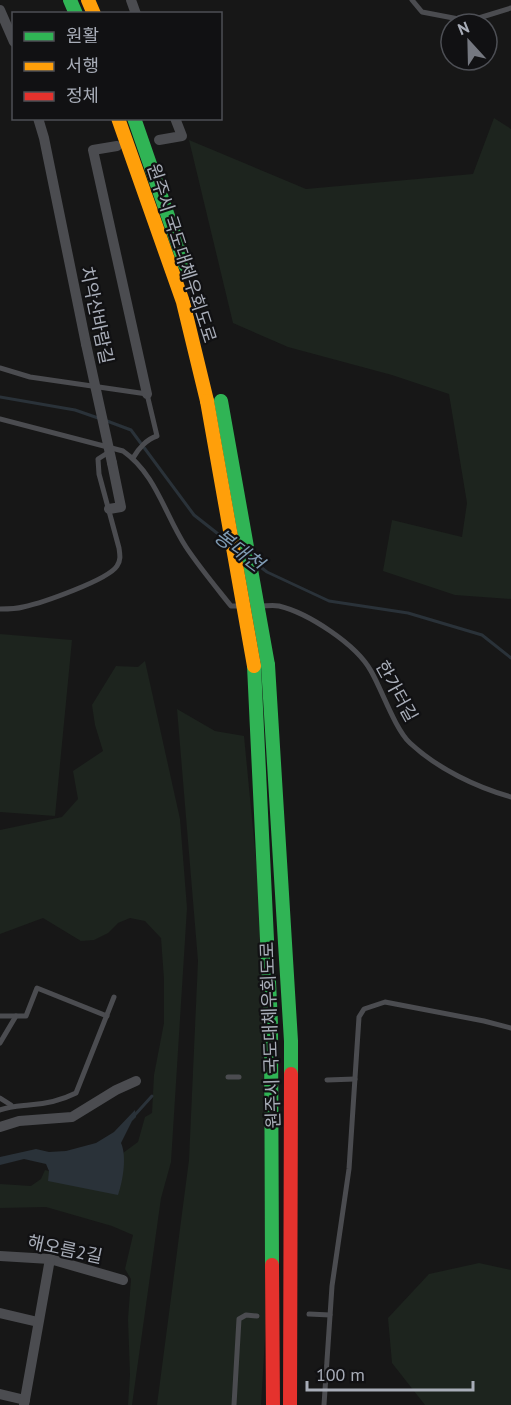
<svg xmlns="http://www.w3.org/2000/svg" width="511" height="1405" font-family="'PT Sans','Noto Sans KR',sans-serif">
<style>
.green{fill:#1d241e}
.water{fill:#2a3239}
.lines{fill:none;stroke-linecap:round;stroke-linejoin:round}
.stream{stroke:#2a3239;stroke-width:3}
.lane{stroke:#4b4c50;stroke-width:5}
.street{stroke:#4b4c50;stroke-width:10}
.fast{stroke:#30b455;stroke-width:14}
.slow{stroke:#ff9f0a;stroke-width:14}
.jam{stroke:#e5322d;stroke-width:14}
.street-bridge{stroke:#4b4c50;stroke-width:10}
.fast-bridge{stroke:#30b455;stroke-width:14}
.slow-bridge{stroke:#ff9f0a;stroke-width:14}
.labels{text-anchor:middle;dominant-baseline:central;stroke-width:4.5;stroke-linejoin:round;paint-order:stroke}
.street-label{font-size:18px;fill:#a8adb8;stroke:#111113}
.water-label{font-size:20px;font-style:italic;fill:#7f9bb3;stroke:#111113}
</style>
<rect width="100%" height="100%" fill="#171717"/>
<g class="green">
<path d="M494 118 511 129V599L455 595 383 571 392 520 462 537 467 503 449 394 392 375 288 347 233 323 189 140 306 189 473 174Z"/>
<path d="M0 634 72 640 55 816 0 812Z"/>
<path d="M145 661 180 819 187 908 171 1162 161 1198 132 1405H128L130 1375 128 1319 131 1279 125 1269 133 1235 112 1226 46 1207 0 1208V1184L31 1186 41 1179 45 1170 49 1171 123 1153 138 1142 145 1117 152 1113 154 1075 164 1023V979L161 938 145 921 130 918 118 923 108 933 94 940 81 941 43 918 0 934V830L62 817 78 799 73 771 103 751 95 725 92 705 116 666 138 667Z"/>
<path d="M177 709 215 731 244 736 262 922 266 1322 261 1405H157L189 1160 198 961Z"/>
<path d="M479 1263 511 1270V1405H425L392 1363 388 1318 429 1274Z"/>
</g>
<path class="water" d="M135 1110 136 1117 132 1121 121 1143C127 1156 123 1181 118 1195L48 1181 49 1171 46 1164 24 1159 0 1165V1157L36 1149 49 1152 66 1151 96 1143 114 1132Z"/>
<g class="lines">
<g class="stream">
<path d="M0 397 75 410 101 419"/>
<path d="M107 421 131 430 194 515 222 537"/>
<path d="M258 565 267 572 329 601 408 613 482 635 511 658"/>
<path d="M133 1117 152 1096"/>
</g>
<g class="lane">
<path d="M412 0 422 12 469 21 511 8"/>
<path d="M0 368 30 377 147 394 157 436C147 439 138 449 133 458"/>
<path d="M0 419 123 451C156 474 165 515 186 547 200 568 216 587 231 606H239"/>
<path d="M260 606C266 606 273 605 279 606 308 613 356 644 371 671 382 690 395 729 410 743 438 769 476 787 511 797"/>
<path d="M0 609C8 609 16 609 23 607 42 603 108 580 117 566 121 560 120 555 119 548L99 474 98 459 109 452"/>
<path d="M0 1016H26L37 988 107 1016"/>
<path d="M0 1043 16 1016"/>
<path d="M228 1077H239"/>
<path d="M327 1080 355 1079"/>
<path d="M0 1098 11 1105"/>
<path d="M0 1110C10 1106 18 1106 29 1105 45 1104 62 1100 76 1093L114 997"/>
<path d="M309 1314 330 1315"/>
<path d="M234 1405 239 1319 246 1315 257 1316"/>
<path d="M324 1405 332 1286 349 1169 359 1017 364 1009 385 1002 484 1021 511 1028"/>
</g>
<g class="street">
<path d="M131 0 136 14"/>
<path d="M0 10 14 42"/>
<path d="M38 118 44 138 86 344"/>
<path d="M159 140 182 136 175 118"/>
<path d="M117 146 93 150 147 394"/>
<path d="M109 509 121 507 112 463"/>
<path d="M0 1127 19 1121 72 1117 116 1090 136 1081"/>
<path d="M0 1256 50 1259 123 1280"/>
<path d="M0 1313 38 1322"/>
<path d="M0 1394 25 1400"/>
<path d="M24 1405 50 1259"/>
</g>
<g class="fast">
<path d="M70 0 76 14"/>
<path d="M134 118 185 265"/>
<path d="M268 665 291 1041V1074"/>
<path d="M254 666 271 1024 272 1265"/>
</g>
<g class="slow">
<path d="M88 0 94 14"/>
<path d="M118 118 183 302 207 401"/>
</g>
<g class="jam">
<path d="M272 1265 273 1405"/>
<path d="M290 1405 291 1074"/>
</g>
<path class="street-bridge" d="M86 344 112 463"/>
<path class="fast-bridge" d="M221 401 268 665"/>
<path class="slow-bridge" d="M207 401 254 666"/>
</g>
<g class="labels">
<g class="street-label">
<text transform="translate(182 253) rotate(72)">원주시 국도대체우회도로</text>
<text transform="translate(97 315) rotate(78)">치악산바람길</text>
<text transform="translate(397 691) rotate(61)">한가터길</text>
<text transform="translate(270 1035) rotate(-92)">원주시 국도대체우회도로</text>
<text transform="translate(65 1249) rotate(12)">해오름2길</text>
</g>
<g class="water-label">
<text transform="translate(239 550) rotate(37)">봉대천</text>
</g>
</g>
<rect x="12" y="12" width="210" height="108" fill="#111113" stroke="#4d4f55" stroke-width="1.5"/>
<rect x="24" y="32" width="30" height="9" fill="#30b455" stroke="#4d4f55" stroke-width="1.5"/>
<text x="66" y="42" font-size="18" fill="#a8adb8">원활</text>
<rect x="24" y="62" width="30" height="9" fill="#ff9f0a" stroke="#4d4f55" stroke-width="1.5"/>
<text x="66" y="72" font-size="18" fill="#a8adb8">서행</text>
<rect x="24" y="92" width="30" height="9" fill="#e5322d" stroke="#4d4f55" stroke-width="1.5"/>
<text x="66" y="102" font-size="18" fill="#a8adb8">정체</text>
<g transform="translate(469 42) rotate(338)"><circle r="28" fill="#111113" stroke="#4d4f55" stroke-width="1.5"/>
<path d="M0-4.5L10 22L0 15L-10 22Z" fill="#757880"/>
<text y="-9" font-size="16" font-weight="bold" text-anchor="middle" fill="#a8adb8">N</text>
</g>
<path d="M307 1381v9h166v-9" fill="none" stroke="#a8adb8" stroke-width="3"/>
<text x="316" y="1381" font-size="18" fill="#a8adb8" stroke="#111113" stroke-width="4.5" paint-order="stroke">100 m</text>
</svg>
